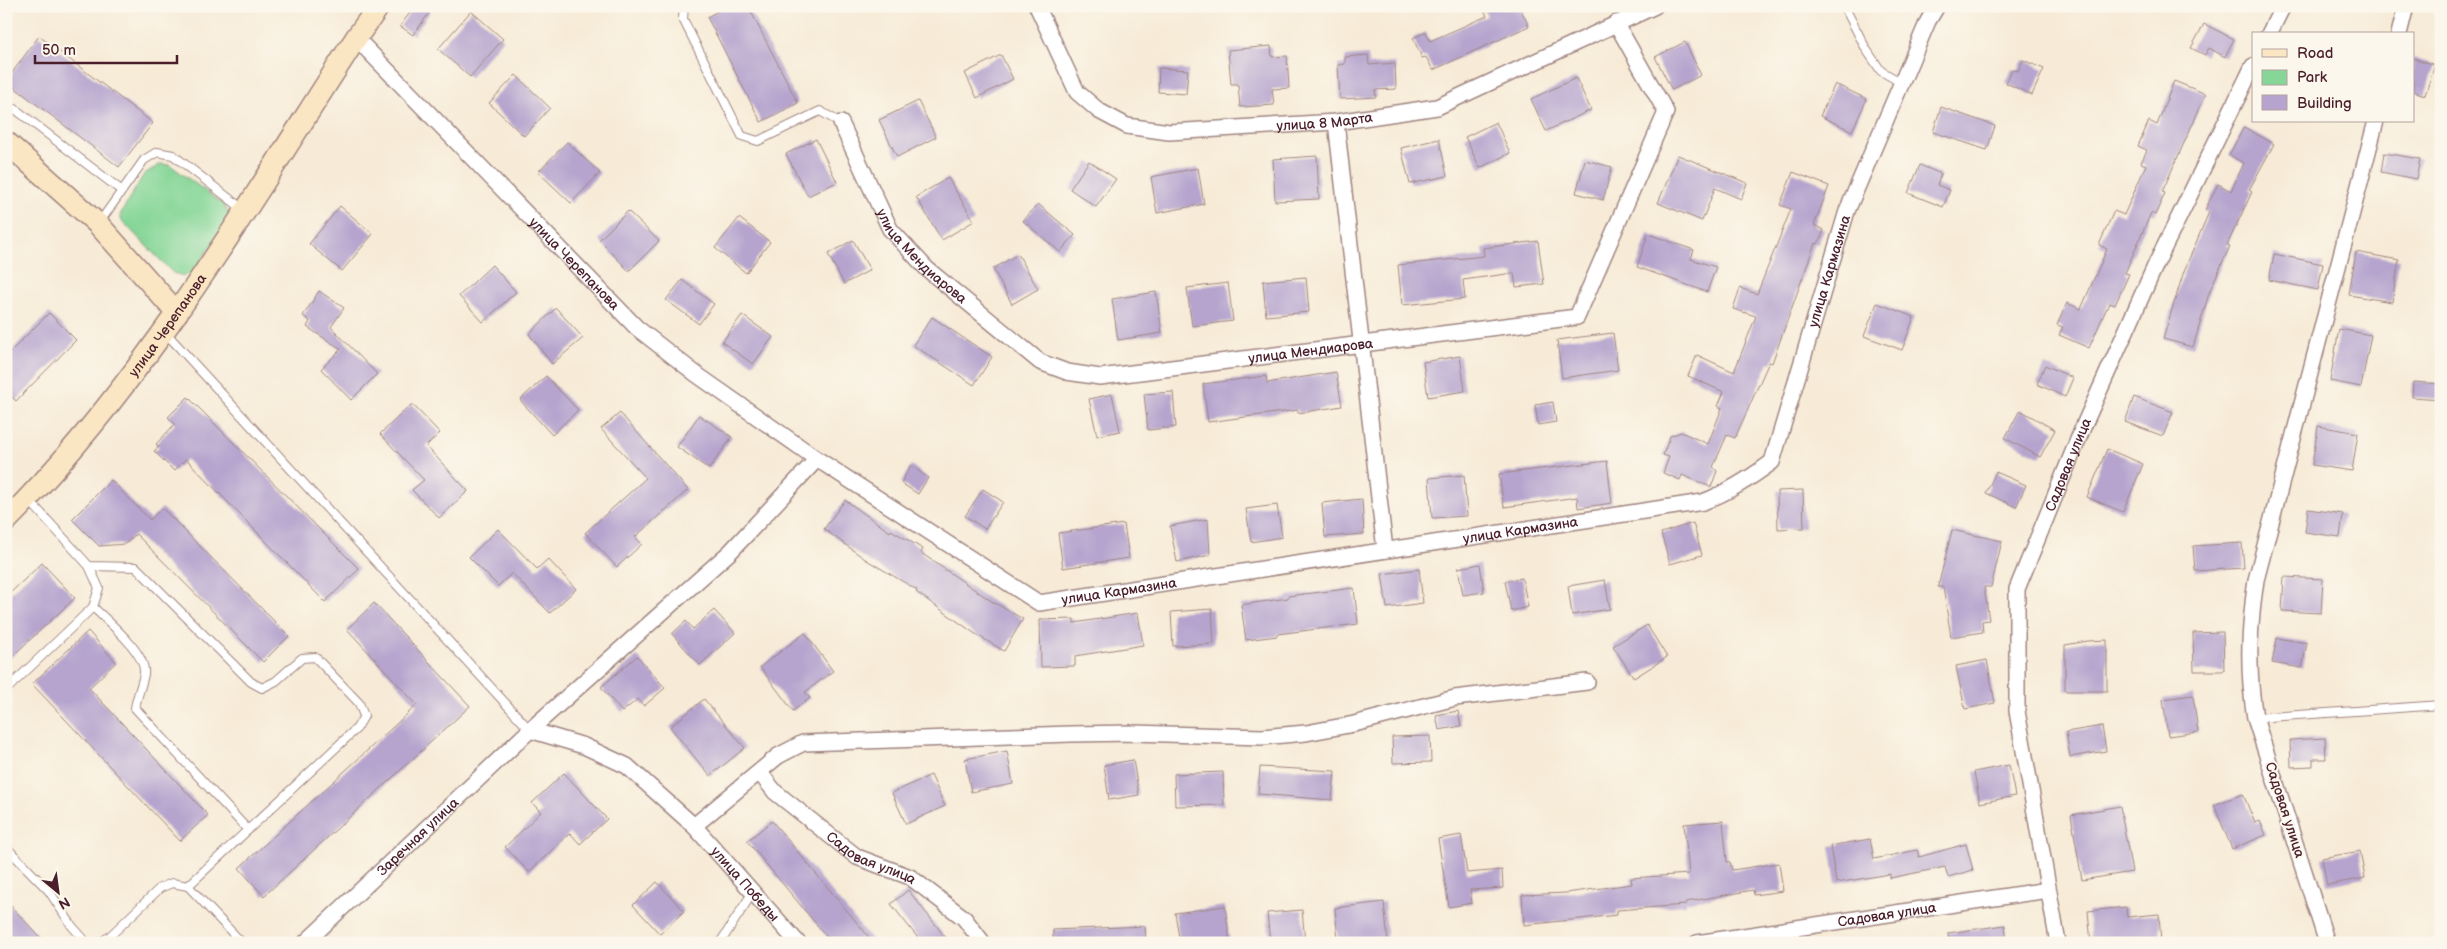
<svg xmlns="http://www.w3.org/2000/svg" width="2447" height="949" font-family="'Balsamiq Sans',sans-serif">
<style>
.green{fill:#85d697;stroke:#687a61}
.building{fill:#b6a4ce}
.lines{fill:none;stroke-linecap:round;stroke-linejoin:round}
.lane-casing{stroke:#a08581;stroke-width:10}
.street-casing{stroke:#a08581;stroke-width:18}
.secondary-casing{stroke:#a08581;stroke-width:24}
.lane{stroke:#fff;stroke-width:8}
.street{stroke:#fff;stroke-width:15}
.secondary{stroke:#fbe6c3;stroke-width:21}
.labels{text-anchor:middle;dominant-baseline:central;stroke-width:4;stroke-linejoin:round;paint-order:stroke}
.street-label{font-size:14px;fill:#4a1f2b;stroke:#fbf7ec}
</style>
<rect width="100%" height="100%" fill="#fbf7ec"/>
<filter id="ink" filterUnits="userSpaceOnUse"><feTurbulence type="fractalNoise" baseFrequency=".02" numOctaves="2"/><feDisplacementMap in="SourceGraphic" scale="10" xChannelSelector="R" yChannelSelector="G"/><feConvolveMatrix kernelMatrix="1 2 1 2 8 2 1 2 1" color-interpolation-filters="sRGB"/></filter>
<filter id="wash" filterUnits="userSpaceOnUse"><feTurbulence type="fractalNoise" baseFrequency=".0096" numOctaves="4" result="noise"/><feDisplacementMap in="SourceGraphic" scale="20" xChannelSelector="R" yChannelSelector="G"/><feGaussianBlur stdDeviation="1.12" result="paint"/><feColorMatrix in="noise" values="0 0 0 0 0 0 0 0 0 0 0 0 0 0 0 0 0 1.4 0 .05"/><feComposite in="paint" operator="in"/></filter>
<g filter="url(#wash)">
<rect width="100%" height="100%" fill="#f7ebd7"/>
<path class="green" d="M161 164 170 165 224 205 230 217 193 273 184 276 173 273 122 221 120 215 144 174Z"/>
<g id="blocks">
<g class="building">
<path d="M415 6H422L430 12 413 35 400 26Z"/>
<path d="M727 6H748L798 103 761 122 707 17Z"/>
<path d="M1482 6H1519L1529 26 1433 70 1426 57 1422 58 1413 38 1426 32 1430 41 1487 16Z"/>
<path d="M471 11 503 39 470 77 438 49Z"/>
<path d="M2204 24 2234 39 2225 57 2209 48 2205 55 2191 48Z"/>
<path d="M39 36 153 123 119 167 6 81Z"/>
<path d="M1685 42 1701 75 1672 90 1655 57Z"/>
<path d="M1271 46 1272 57 1287 56 1289 88 1272 89 1274 105 1240 107 1238 84H1231L1228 50Z"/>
<path d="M1001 55 1013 79 977 98 965 73Z"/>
<path d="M1368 55 1369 65 1395 63 1396 89 1375 90 1376 97 1340 99 1338 65 1345 64V57Z"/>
<path d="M2413 58 2435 65 2425 95 2413 91Z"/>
<path d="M2023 60 2044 69 2032 95 2006 83 2012 69 2018 71Z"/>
<path d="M1159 68 1188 70 1186 94 1158 92Z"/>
<path d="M516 75 550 108 524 136 489 103Z"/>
<path d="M1576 78 1591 110 1546 131 1531 99Z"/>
<path d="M2174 81 2206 94 2162 192 2165 193 2155 215 2151 213 2125 273 2129 274 2115 305 2109 303 2089 348 2059 335 2063 327 2057 325 2067 303 2081 309 2107 249 2099 245 2114 211 2124 215 2146 165 2141 163 2147 150 2138 146 2149 121 2157 125Z"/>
<path d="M1835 84 1867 99 1852 131 1820 116Z"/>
<path d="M918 101 936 137 897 157 879 120Z"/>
<path d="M1941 107 1995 126 1987 150 1933 132Z"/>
<path d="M1496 122 1510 153 1480 168 1465 137Z"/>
<path d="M2244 127 2274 144 2249 190 2252 192 2227 245 2230 246 2210 290 2193 347 2163 339 2184 271 2209 212 2205 210 2218 184 2231 191 2244 163 2229 155Z"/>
<path d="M816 139 837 182 808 196 786 154Z"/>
<path d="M1439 139 1447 176 1410 184 1401 148Z"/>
<path d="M567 142 600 173 571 203 538 172Z"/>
<path d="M2384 153 2420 159 2416 179 2381 172Z"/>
<path d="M1678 155 1747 183 1741 199 1715 188 1702 221 1658 203Z"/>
<path d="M1317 156 1319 199 1275 201 1273 159Z"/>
<path d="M1585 160 1612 167 1603 200 1576 193Z"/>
<path d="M1089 161 1116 179 1096 207 1070 189Z"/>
<path d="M1920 165 1941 174 1937 185 1950 190 1943 207 1908 193Z"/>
<path d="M1198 168 1204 204 1157 213 1151 177Z"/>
<path d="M1793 172 1829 186 1814 225 1824 230 1818 244 1815 243 1772 363 1769 362 1735 438 1727 435 1713 467 1717 471 1711 487 1682 475 1680 480 1663 473 1669 457 1663 455 1670 436 1681 432 1708 444 1722 408 1718 406 1724 392 1688 376 1697 355 1734 372 1756 316 1733 309 1740 288 1757 294 1791 209 1780 205Z"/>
<path d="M948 178 974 221 942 240 916 197Z"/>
<path d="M1038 204 1075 235 1060 252 1023 221Z"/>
<path d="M340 206 373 234 342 271 309 244Z"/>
<path d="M628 211 659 241 629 271 599 240Z"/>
<path d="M739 218 770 242 746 273 715 248Z"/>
<path d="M1648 234 1694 250 1691 259 1716 267 1707 292 1637 267Z"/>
<path d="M853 240 870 270 844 284 828 254Z"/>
<path d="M1538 241 1544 284 1516 287 1514 273 1463 280 1465 299 1402 305 1398 265 1484 256 1483 248Z"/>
<path d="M2356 252 2399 260 2392 302 2349 295Z"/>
<path d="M1018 254 1038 289 1012 304 993 269Z"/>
<path d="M2274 254 2323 264 2318 290 2269 280Z"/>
<path d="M492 265 516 292 483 322 459 296Z"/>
<path d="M1306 277 1309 312 1266 316 1263 281Z"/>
<path d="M682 280 714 304 699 324 666 300Z"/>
<path d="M1228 283 1233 321 1192 326 1187 288Z"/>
<path d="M319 291 344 308 331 327 377 374 351 400 321 369 341 349 307 327 310 321 303 316Z"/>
<path d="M1156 292 1162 333 1118 340 1112 299Z"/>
<path d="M1877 303 1914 317 1902 350 1864 336Z"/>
<path d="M556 308 583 338 552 364 529 334Z"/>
<path d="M49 313 76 340 16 401 6 391V356Z"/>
<path d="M742 315 773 337 753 364 722 342Z"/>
<path d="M932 317 992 357 974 385 913 345Z"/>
<path d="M2339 329 2371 335 2361 387 2330 381Z"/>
<path d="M1613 333 1618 370 1562 378 1557 340Z"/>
<path d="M1460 356 1465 391 1428 397 1423 362Z"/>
<path d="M2045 365 2073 378 2065 397 2037 384Z"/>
<path d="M1336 372 1342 406 1298 413V410L1208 422 1203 384 1266 376 1267 383Z"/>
<path d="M546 376 578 410 552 435 520 400Z"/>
<path d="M2413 382 2441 384V399L2412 397Z"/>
<path d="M1173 392 1176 427 1148 430 1144 394Z"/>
<path d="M1112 394 1120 431 1097 436 1089 399Z"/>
<path d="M188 397 359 569 325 602 186 459 174 471 154 451 159 447 156 444 175 424 168 417Z"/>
<path d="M2134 397 2173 412 2163 436 2125 422Z"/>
<path d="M1553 402 1556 422 1538 425 1535 405Z"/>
<path d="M412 404 440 433 426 446 468 491 439 518 412 490 424 480 380 434Z"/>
<path d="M2020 410 2055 430 2040 457 2005 438Z"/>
<path d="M620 413 688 490 635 537 642 544 617 567 585 533 646 478 601 429Z"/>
<path d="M699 415 732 437 709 469 677 447Z"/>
<path d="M2318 426 2358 433 2352 471 2312 465Z"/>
<path d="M2107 449 2143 464 2123 512 2087 497Z"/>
<path d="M1607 461 1612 503 1578 508 1577 497 1504 507 1499 474Z"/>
<path d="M911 465 928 478 918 494 901 483Z"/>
<path d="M1996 472 2026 485 2016 507 1986 493Z"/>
<path d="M1464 475 1467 516 1432 518 1429 478Z"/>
<path d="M111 480 150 520 162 508 289 636 263 662 136 534 125 544 99 546 72 519Z"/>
<path d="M983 489 1003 502 985 529 965 516Z"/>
<path d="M1803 490 1804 528 1778 529 1777 491Z"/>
<path d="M1362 499 1364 534 1325 537 1322 503Z"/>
<path d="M845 500 890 532 891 530 923 549 921 553 993 602 1023 619 1004 651 974 633 916 592 917 590 865 559 824 529Z"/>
<path d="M1277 505 1282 537 1251 542 1246 509Z"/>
<path d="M2308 509 2343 514 2340 537 2305 532Z"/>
<path d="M1208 519 1210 555 1177 562 1170 526Z"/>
<path d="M1693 523 1702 555 1670 564 1661 533Z"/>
<path d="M1124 524 1129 558 1063 568 1058 533Z"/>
<path d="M498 529 537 569 548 559 576 589 550 613 512 573 498 586 469 557Z"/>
<path d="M1952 530 2002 541 1991 587H1984L1989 620 1982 621 1983 632 1951 637 1943 587H1938Z"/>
<path d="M2242 543 2244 568 2195 571 2193 546Z"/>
<path d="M42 563 75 598 6 662V597Z"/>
<path d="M1480 564 1484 592 1463 595 1458 568Z"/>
<path d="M1419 569 1423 603 1387 608 1382 574Z"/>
<path d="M2284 577 2323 579 2321 613 2282 611Z"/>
<path d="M1522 578 1528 607 1511 611 1505 581Z"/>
<path d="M1605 580 1610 609 1572 615 1568 586Z"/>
<path d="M1354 588 1358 624 1277 634V636L1246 640 1241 605 1288 598V596Z"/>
<path d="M374 603 470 706 264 896 239 868 417 705 347 629Z"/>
<path d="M1212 609 1214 644 1173 646 1171 612Z"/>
<path d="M714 610 735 633 700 665 672 634 686 621 693 629Z"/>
<path d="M1138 613 1143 645 1075 656V666L1041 667 1040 620 1074 619V623Z"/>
<path d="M1647 625 1667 657 1634 678 1613 646Z"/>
<path d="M88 631 116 662 89 688 208 815 180 841 32 684Z"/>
<path d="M2223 632 2224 671H2194L2193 633Z"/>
<path d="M805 633 833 671 805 692 810 698 793 711 760 667Z"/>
<path d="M2277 638 2307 643 2302 668 2272 663Z"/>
<path d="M2107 640V691H2065V645L2088 641Z"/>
<path d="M637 656 665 688 644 706 638 699 622 712 601 687Z"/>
<path d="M1987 660 1995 703 1965 709 1956 666Z"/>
<path d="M2193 695 2198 732 2168 736 2163 699Z"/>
<path d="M704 699 745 748 710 776 670 727Z"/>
<path d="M1458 711 1461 726 1439 730 1436 715Z"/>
<path d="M2102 726 2106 751 2070 757 2066 732Z"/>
<path d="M1430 736 1431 762 1393 763 1392 737Z"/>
<path d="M2325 738 2326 759H2313V766L2291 767 2290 740Z"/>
<path d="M1007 751 1013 784 971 792 965 759Z"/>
<path d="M1133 760 1139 795 1109 800 1104 765Z"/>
<path d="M2009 765 2015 796 1980 803 1974 772Z"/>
<path d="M1260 767 1335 771 1332 800 1258 794Z"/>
<path d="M1223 772 1224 805 1175 806 1174 774Z"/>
<path d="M564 773 607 819 580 844 570 833 529 872 505 847 541 812 532 803Z"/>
<path d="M931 775 945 806 906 824 892 793Z"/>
<path d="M2243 794 2255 823 2260 821 2266 835 2232 849 2214 805Z"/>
<path d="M2120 806 2132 872 2082 880 2071 815Z"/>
<path d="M772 821 874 943H832L747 841Z"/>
<path d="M1723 821 1727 862H1730L1732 870 1779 863 1783 891 1754 895 1753 890 1686 902V905L1617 910V915L1524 925 1522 895 1566 893 1632 884 1631 878 1689 874 1684 824Z"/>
<path d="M1461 835 1467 873 1502 870 1503 888 1470 890 1472 903 1449 907 1438 839Z"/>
<path d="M1870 839 1874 859 1917 850 1919 857 1966 844 1973 870 1948 877 1945 867 1890 878V874L1836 883 1830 846Z"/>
<path d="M2360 851 2365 878 2327 885 2322 858Z"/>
<path d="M657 882 684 911 660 934 633 905Z"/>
<path d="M908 890 950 943H922L891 904Z"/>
<path d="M6 901 25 921 45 943H6Z"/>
<path d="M1384 902 1388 943H1354V939L1338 941 1335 908Z"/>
<path d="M1225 906 1230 943H1180L1175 913Z"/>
<path d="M2126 907 2127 917 2159 914 2161 943H2091L2088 911Z"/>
<path d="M1302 910 1305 943H1270L1267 913Z"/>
<path d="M2005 925 2007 943H1949L1948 933Z"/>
<path d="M1145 926 1146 943H1053V930Z"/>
</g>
</g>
</g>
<g filter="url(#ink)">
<use href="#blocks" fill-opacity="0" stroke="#a08581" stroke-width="1"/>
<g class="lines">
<defs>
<g id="lane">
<path d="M684 6 683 19 742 136 758 141 820 111 841 123"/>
<path d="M1844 6 1866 49 1881 71 1902 83"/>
<path d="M15 109 122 191"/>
<path d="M99 223 144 160 157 152 173 155 244 210"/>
<path d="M165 332 530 730"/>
<path d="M29 500 89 566 136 567 251 682 262 688 276 681 302 658 315 657 359 703 364 716 357 728 188 886"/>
<path d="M93 607C107 621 147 653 144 674 142 685 137 696 135 708L248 830"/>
<path d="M6 690 93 607 99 588 89 566"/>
<path d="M2255 718 2441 705"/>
<path d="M6 847 49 891 72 926 87 943"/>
<path d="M99 943 109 937 160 888 172 883 188 886 242 943"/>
<path d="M720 943 753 892"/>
</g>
<g id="street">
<path id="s1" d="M1037 6 1077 92 1099 111 1127 126 1169 132 1336 122 1437 107 1655 6"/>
<path d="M2269 34 2283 6"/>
<path d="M2399 34 2406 6"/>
<path id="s2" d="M356 38 637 328 696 374 817 459 1039 603 1703 502C1729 492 1749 479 1772 462L1847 211 1928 21 1937 6"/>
<path d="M1336 122 1385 550"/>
<path id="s3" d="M841 123 890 229 927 269 1040 362 1067 372 1100 377 1577 317 1666 112 1616 23"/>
<path id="s4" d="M530 730 584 746 627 766 694 826 798 943"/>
<path id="s5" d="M760 773 775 792 857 857 910 877 964 918 983 943"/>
<path d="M694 826 778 756 803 743 1071 734 1134 733 1262 737 1306 733 1354 724 1455 698 1587 682"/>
<path id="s6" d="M305 943 530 730 730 552 817 459"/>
<path id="s7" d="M1697 943 2048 890"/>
<path id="s8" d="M2058 943 2017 711V589L2084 425 2156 264 2253 66"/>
<path d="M2327 943 2255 718C2247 669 2249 628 2256 580L2376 121"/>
</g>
<g id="secondary">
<path d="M6 142 98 224 177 313"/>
<path id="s9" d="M6 521C146 381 249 203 356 38L379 6"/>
</g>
</defs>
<use href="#lane" class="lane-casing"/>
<use href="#street" class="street-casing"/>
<use href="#secondary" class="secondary-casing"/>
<use href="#lane" class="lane"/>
<use href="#street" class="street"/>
<use href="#secondary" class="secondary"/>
</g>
</g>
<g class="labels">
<g class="street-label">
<text stroke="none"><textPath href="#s1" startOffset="354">улица 8 Марта</textPath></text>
<text stroke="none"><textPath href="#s3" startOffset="158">улица Мендиарова</textPath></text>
<text stroke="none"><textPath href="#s2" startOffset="314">улица Черепанова</textPath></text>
<text stroke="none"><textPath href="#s2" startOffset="1842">улица Кармазина</textPath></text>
<text stroke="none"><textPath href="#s9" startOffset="254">улица Черепанова</textPath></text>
<text stroke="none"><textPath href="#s3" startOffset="592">улица Мендиарова</textPath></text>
<text stroke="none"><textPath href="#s8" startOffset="492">Садовая улица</textPath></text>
<text stroke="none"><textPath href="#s2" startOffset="1378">улица Кармазина</textPath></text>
<text stroke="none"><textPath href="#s2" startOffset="972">улица Кармазина</textPath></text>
<text transform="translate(2285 810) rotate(72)">Садовая улица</text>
<text stroke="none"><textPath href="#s6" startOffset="155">Заречная улица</textPath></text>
<text stroke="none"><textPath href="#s5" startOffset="142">Садовая улица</textPath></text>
<text stroke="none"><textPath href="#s4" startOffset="271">улица Победы</textPath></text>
<text stroke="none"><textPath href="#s7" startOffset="192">Садовая улица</textPath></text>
</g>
</g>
<rect width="2447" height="949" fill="none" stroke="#fbf7ec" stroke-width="25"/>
<rect x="2252" y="32" width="162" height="90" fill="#fbf7ec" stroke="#b4a19f"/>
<rect x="2262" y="49" width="25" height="8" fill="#fbe6c3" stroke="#b4a19f"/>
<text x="2297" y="58" font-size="15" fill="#4a1f2b">Road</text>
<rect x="2262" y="70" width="25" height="15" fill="#85d697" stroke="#b4a19f"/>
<text x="2297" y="82" font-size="15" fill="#4a1f2b">Park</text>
<rect x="2262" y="95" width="25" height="15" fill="#b6a4ce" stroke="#b4a19f"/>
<text x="2297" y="108" font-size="15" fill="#4a1f2b">Building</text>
<g transform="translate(58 892) rotate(151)" stroke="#fbf7ec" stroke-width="4" paint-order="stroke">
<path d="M0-4L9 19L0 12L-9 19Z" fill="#4a1f2b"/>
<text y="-8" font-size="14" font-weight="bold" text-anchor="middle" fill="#4a1f2b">N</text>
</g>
<path d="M35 55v8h142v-8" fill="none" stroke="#4a1f2b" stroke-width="2.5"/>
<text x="42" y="55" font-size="15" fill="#4a1f2b" stroke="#fbf7ec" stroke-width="4" paint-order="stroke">50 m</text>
</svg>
